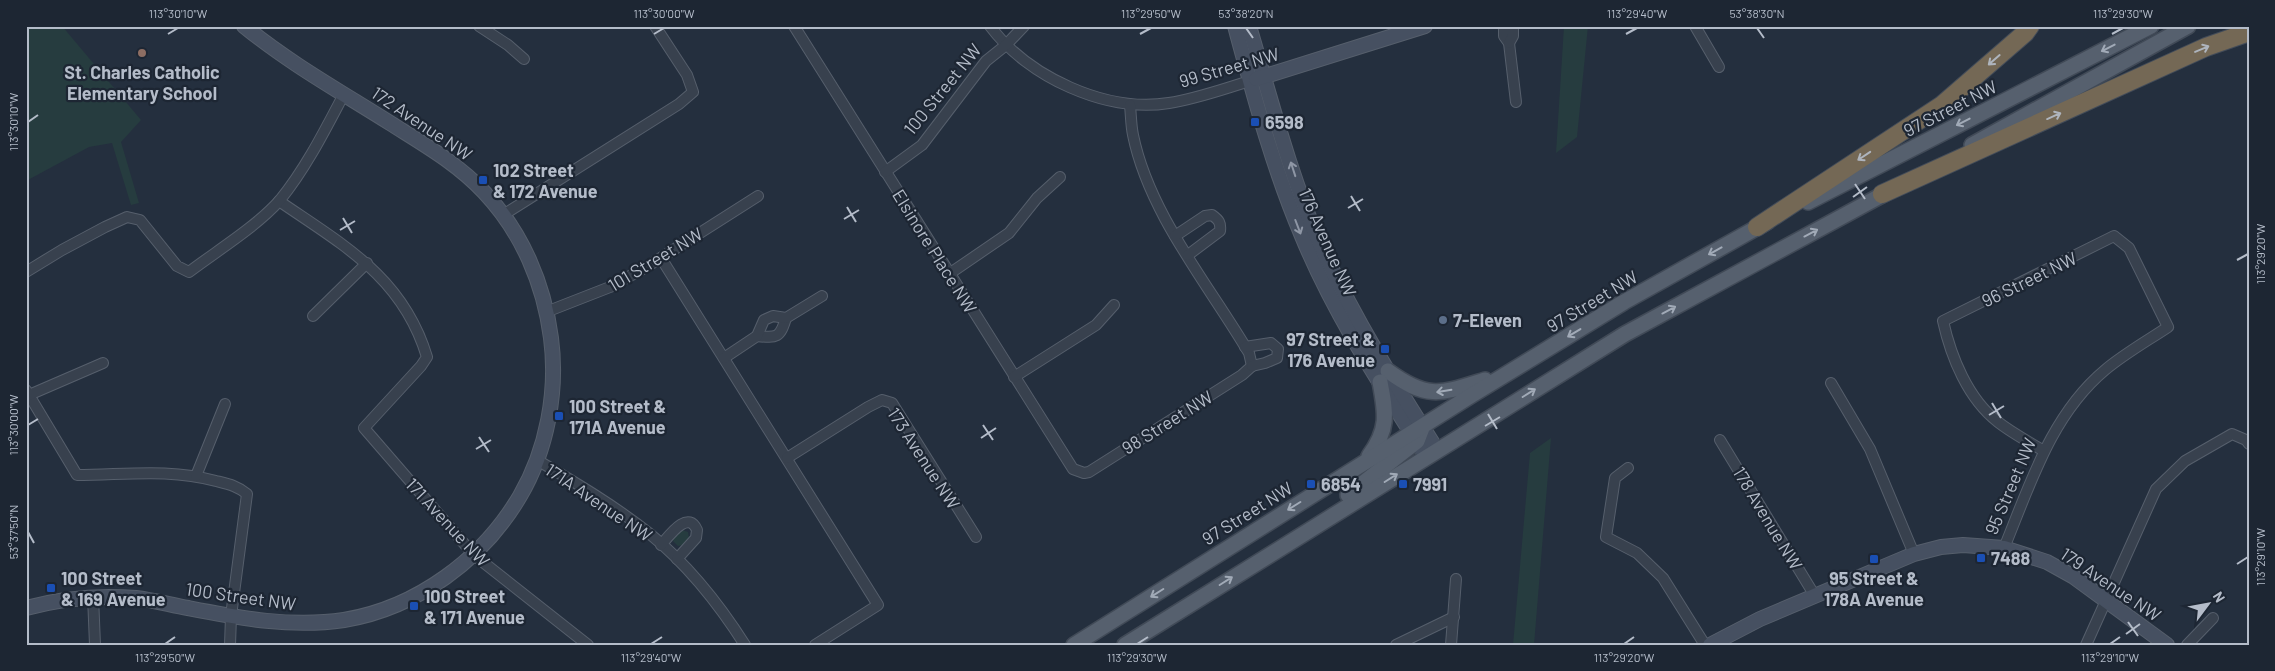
<svg xmlns="http://www.w3.org/2000/svg" width="2275" height="671" font-family="Barlow,sans-serif">
<style>
.green{fill:#263c3f}
.lines{fill:none;stroke-linecap:round;stroke-linejoin:round}
.street-casing{stroke:#565f6c;stroke-width:12}
.secondary-casing{stroke:#565f6c;stroke-width:16}
.primary-casing{stroke:#414a57;stroke-width:18}
.highway-casing{stroke:#434c59;stroke-width:20}
.street{stroke:#38414e;stroke-width:10}
.secondary{stroke:#465061;stroke-width:14}
.primary{stroke:#56606e;stroke-width:15}
.highway{stroke:#746855;stroke-width:18}
.oneway{stroke:#a1aab7}
.oneway2{stroke:#aeb4bd}
.oneway3{stroke:#8e96a5}
.ticks{fill:none;stroke:#b4bcc9;stroke-width:2}
.education-dot{fill:#8d6e63;stroke:#1d2633;stroke-width:2}
.transit-dot{fill:#1a4fb4;stroke:#1d2633;stroke-width:2}
.service-dot{fill:#5c6f8a;stroke:#1d2633;stroke-width:2}
.labels{text-anchor:middle;dominant-baseline:central;stroke-width:4.5;stroke-linejoin:round;paint-order:stroke}
.street-label{font-size:18px;fill:#b4bcc9;stroke:#1d2633}
.poi-label{font-size:18px;font-weight:bold;fill:#b4bcc9;stroke:#1d2633;text-anchor:start}
.neatline{fill:none;stroke:#b4bcc9;stroke-width:2}
.ticks-label{font-size:12px;text-anchor:middle;fill:#b4bcc9}
</style>
<rect width="100%" height="100%" fill="#242f3e"/>
<g class="green">
<path d="M26 26H62L141 120 121 142 139 203 131 205 112 143 89 147 26 181Z"/>
<path d="M1564 26H1588L1577 137 1556 153Z"/>
<path d="M1551 438 1534 645H1513L1530 453Z"/>
<path d="M682 530 688 532 689 538 683 545 678 546 673 541 674 538Z"/>
</g>
<g class="lines">
<defs>
<g id="street">
<path d="M479 26 508 45 524 59"/>
<path d="M794 26 1073 469 1084 473 1089 472 1242 375 1252 366"/>
<path d="M990 26C1028 77 1106 113 1169 103 1196 99 1223 89 1250 81"/>
<path d="M1504 26V36L1509 43 1516 102"/>
<path d="M1695 26 1719 67"/>
<path d="M1509 43 1513 36V26"/>
<path d="M1130 105C1131 115 1131 126 1133 135 1149 214 1209 285 1249 353L1252 366"/>
<path d="M885 172 922 145 986 61 1006 45 1024 26"/>
<path d="M279 201C343 245 403 277 427 357L421 366 364 428 474 555 588 645"/>
<path d="M503 215 679 104 693 92 687 75 655 26"/>
<path d="M1175 236 1205 216 1212 215C1219 220 1221 223 1220 231L1188 255"/>
<path d="M661 258 878 605 815 645"/>
<path d="M26 272 62 250 105 227 127 217 140 220 177 266 189 272C218 250 256 227 280 200 306 168 325 130 344 94"/>
<path d="M949 274 1009 233 1037 198 1060 177"/>
<path d="M546 312 610 287 648 266 758 196"/>
<path d="M313 316 367 263"/>
<path d="M757 336C777 338 780 338 786 318"/>
<path d="M1245 347 1271 343 1278 349 1277 358 1265 363 1252 366"/>
<path d="M724 358 757 336 764 320 773 316 786 318 822 296"/>
<path d="M1014 377 1096 325 1114 305"/>
<path d="M1831 383 1870 449 1914 554"/>
<path d="M26 390 77 475C124 475 169 468 216 481 228 484 238 486 247 494L231 616 230 645"/>
<path d="M29 395 103 363"/>
<path d="M1720 440 1815 596"/>
<path d="M787 458 868 407 882 400 892 403 976 537"/>
<path d="M537 460C576 483 615 506 650 534 688 565 719 604 745 645"/>
<path d="M1628 468 1615 478 1606 537 1637 553 1663 578 1705 645"/>
<path d="M196 476 225 404"/>
<path d="M661 545C669 536 688 509 697 530L696 538 677 559"/>
<path d="M2004 548C2030 485 2051 415 2105 370 2124 354 2147 341 2168 327L2129 248 2114 236 1943 321C1951 357 1968 399 1998 422 2012 433 2029 442 2044 451"/>
<path d="M93 596 95 645"/>
<path d="M1396 645 1454 617"/>
<path d="M1451 645 1456 579"/>
<path d="M2086 645 2156 489 2185 461 2232 434 2246 440 2249 444"/>
<path d="M2187 645 2213 618"/>
</g>
<g id="secondary">
<path d="M1235 26C1254 96 1273 168 1302 236 1334 314 1381 385 1426 456"/>
<path d="M1249 26C1271 100 1290 176 1321 246 1353 317 1395 384 1437 450"/>
<path d="M1256 79 1425 26"/>
<path d="M26 608C63 598 98 595 136 598 153 600 171 605 188 608 240 618 291 628 344 620 417 608 483 559 520 496 547 450 558 391 551 338 544 284 522 232 484 192 457 163 423 144 390 123 341 92 289 63 244 26"/>
<path d="M1710 645 1760 619 1914 554 1941 547 1963 545 2004 548 2047 562 2074 577 2167 645"/>
</g>
<g id="primary">
<path d="M1972 145 2188 26"/>
<path d="M1808 202 2151 26"/>
<path d="M1388 371C1428 400 1440 394 1485 380"/>
<path d="M1369 456C1389 429 1386 414 1380 382"/>
<path d="M1348 495 1417 441 1422 428"/>
<path d="M1074 645 1472 395 1624 302 1767 222"/>
<path d="M1125 645 1625 334 1893 189"/>
</g>
<g id="highway">
<path d="M1882 194 2206 47 2249 32"/>
<path d="M1757 227 1942 105 2025 33 2030 26"/>
</g>
</defs>
<use href="#street" class="street-casing"/>
<use href="#secondary" class="secondary-casing"/>
<use href="#primary" class="primary-casing"/>
<use href="#highway" class="highway-casing"/>
<use href="#street" class="street"/>
<use href="#secondary" class="secondary"/>
<use href="#primary" class="primary"/>
<use href="#highway" class="highway"/>
</g>
<defs><path id="oneway-shaft" d="M-6 0H5M1.5-3L5.5 0L1.5 3" fill="none" stroke-width="1.6" stroke-linecap="round" stroke-linejoin="round" transform="scale(1.25)"/></defs>
<g class="oneway">
<use href="#oneway-shaft" transform="translate(2108 48) rotate(153)"/>
<use href="#oneway-shaft" transform="translate(1963 122) rotate(153)"/>
<use href="#oneway-shaft" transform="translate(1811 233) rotate(-28)"/>
<use href="#oneway-shaft" transform="translate(1715 251) rotate(151)"/>
<use href="#oneway-shaft" transform="translate(1669 310) rotate(-28)"/>
<use href="#oneway-shaft" transform="translate(1574 333) rotate(149)"/>
<use href="#oneway-shaft" transform="translate(1444 391) rotate(171)"/>
<use href="#oneway-shaft" transform="translate(1529 393) rotate(-32)"/>
<use href="#oneway-shaft" transform="translate(1391 478) rotate(-32)"/>
<use href="#oneway-shaft" transform="translate(1294 506) rotate(148)"/>
<use href="#oneway-shaft" transform="translate(1226 581) rotate(-32)"/>
<use href="#oneway-shaft" transform="translate(1157 593) rotate(148)"/>
</g>
<g class="oneway2">
<use href="#oneway-shaft" transform="translate(2202 49) rotate(-23)"/>
<use href="#oneway-shaft" transform="translate(1994 60) rotate(139)"/>
<use href="#oneway-shaft" transform="translate(2054 116) rotate(-24)"/>
<use href="#oneway-shaft" transform="translate(1864 156) rotate(146)"/>
</g>
<g class="oneway3">
<use href="#oneway-shaft" transform="translate(1293 169) rotate(-108)"/>
<use href="#oneway-shaft" transform="translate(1298 227) rotate(69)"/>
</g>
<path class="ticks" d="M1246 28 1253 38M1757 28 1764 38M168 34 178 28M654 34 664 28M1140 34 1151 28M1626 34 1637 28M2112 34 2123 28M28 122 38 115M1855 184 1865 199M1351 196 1360 211M1853 197 1867 187M847 207 856 222M1348 208 1363 199M343 218 352 233M844 219 859 210M340 230 355 221M2237 260 2248 254M1992 403 2001 418M1488 414 1497 429M1989 415 2004 406M28 425 38 419M983 425 993 440M1485 426 1500 417M479 437 489 452M981 438 996 428M476 449 491 440M28 532 34 543M2237 564 2248 557M2128 622 2138 636M2126 634 2140 624M165 644 175 637M651 644 662 637M1137 644 1148 637M1624 644 1634 637M2110 644 2120 637"/>
<circle class="education-dot" cx="142" cy="53" r="5"/>
<g class="transit-dot">
<rect x="1250" y="117" width="10" height="10" rx="2.5"/>
<rect x="478" y="175" width="10" height="10" rx="2.5"/>
<rect x="1380" y="344" width="10" height="10" rx="2.5"/>
<rect x="554" y="411" width="10" height="10" rx="2.5"/>
<rect x="1306" y="479" width="10" height="10" rx="2.5"/>
<rect x="1398" y="479" width="10" height="10" rx="2.5"/>
<rect x="1976" y="553" width="10" height="10" rx="2.5"/>
<rect x="1869" y="554" width="10" height="10" rx="2.5"/>
<rect x="46" y="583" width="10" height="10" rx="2.5"/>
<rect x="409" y="601" width="10" height="10" rx="2.5"/>
</g>
<circle class="service-dot" cx="1443" cy="320" r="5"/>
<g class="labels">
<g class="street-label">
<text transform="translate(1229 67) rotate(-16)">99 Street NW</text>
<text transform="translate(942 89) rotate(-51)">100 Street NW</text>
<text transform="translate(1950 108) rotate(-27)">97 Street NW</text>
<text transform="translate(422 123) rotate(34)">172 Avenue NW</text>
<text transform="translate(1328 242) rotate(66)">176 Avenue NW</text>
<text transform="translate(935 251) rotate(58)">Elsinore Place NW</text>
<text transform="translate(655 259) rotate(-31)">101 Street NW</text>
<text transform="translate(2029 279) rotate(-26)">96 Street NW</text>
<text transform="translate(1592 301) rotate(-31)">97 Street NW</text>
<text transform="translate(1167 422) rotate(-32)">98 Street NW</text>
<text transform="translate(924 458) rotate(57)">173 Avenue NW</text>
<text transform="translate(2010 486) rotate(-67)">95 Street NW</text>
<text transform="translate(599 502) rotate(34)">171A Avenue NW</text>
<text transform="translate(1247 513) rotate(-32)">97 Street NW</text>
<text transform="translate(1768 518) rotate(59)">178 Avenue NW</text>
<text transform="translate(448 522) rotate(47)">171 Avenue NW</text>
<text transform="translate(2111 584) rotate(34)">179 Avenue NW</text>
<text transform="translate(241 596) rotate(8)">100 Street NW</text>
</g>
<g class="poi-label">
<text x="142" y="72" text-anchor="middle">St. Charles Catholic<tspan x="142" dy="21">Elementary School</tspan></text>
<text x="1265" y="122">6598</text>
<text x="493" y="170">102 Street<tspan x="493" dy="21">&amp; 172 Avenue</tspan></text>
<text x="1453" y="320">7-Eleven</text>
<text x="1375" y="339" text-anchor="end">97 Street &amp;<tspan x="1375" dy="21">176 Avenue</tspan></text>
<text x="569" y="406">100 Street &amp;<tspan x="569" dy="21">171A Avenue</tspan></text>
<text x="1321" y="484">6854</text>
<text x="1413" y="484">7991</text>
<text x="1991" y="558">7488</text>
<text x="61" y="578">100 Street<tspan x="61" dy="21">&amp; 169 Avenue</tspan></text>
<text x="1874" y="578" text-anchor="middle">95 Street &amp;<tspan x="1874" dy="21">178A Avenue</tspan></text>
<text x="424" y="596">100 Street<tspan x="424" dy="21">&amp; 171 Avenue</tspan></text>
</g>
</g>
<rect width="2275" height="671" fill="none" stroke="#1d2633" stroke-width="55"/>
<g transform="translate(2208 604) rotate(58)" stroke="#1d2633" stroke-width="4" paint-order="stroke">
<path d="M0-4L9 19L0 12L-9 19Z" fill="#b4bcc9"/>
<text y="-8" font-size="14" font-weight="bold" text-anchor="middle" fill="#b4bcc9">N</text>
</g>
<rect x="28" y="28" width="2220" height="616" class="neatline"/>
<g class="ticks-label">
<text x="178" y="18">113°30'10"W</text>
<text x="664" y="18">113°30'00"W</text>
<text x="1151" y="18">113°29'50"W</text>
<text x="1246" y="18">53°38'20"N</text>
<text x="1637" y="18">113°29'40"W</text>
<text x="1757" y="18">53°38'30"N</text>
<text x="2123" y="18">113°29'30"W</text>
<text transform="translate(14 122) rotate(-90)" y="4">113°30'10"W</text>
<text transform="translate(2261 254) rotate(-90)" y="4">113°29'20"W</text>
<text transform="translate(14 425) rotate(-90)" y="4">113°30'00"W</text>
<text transform="translate(14 532) rotate(-90)" y="4">53°37'50"N</text>
<text transform="translate(2261 557) rotate(-90)" y="4">113°29'10"W</text>
<text x="165" y="662">113°29'50"W</text>
<text x="651" y="662">113°29'40"W</text>
<text x="1137" y="662">113°29'30"W</text>
<text x="1624" y="662">113°29'20"W</text>
<text x="2110" y="662">113°29'10"W</text>
</g>
</svg>
